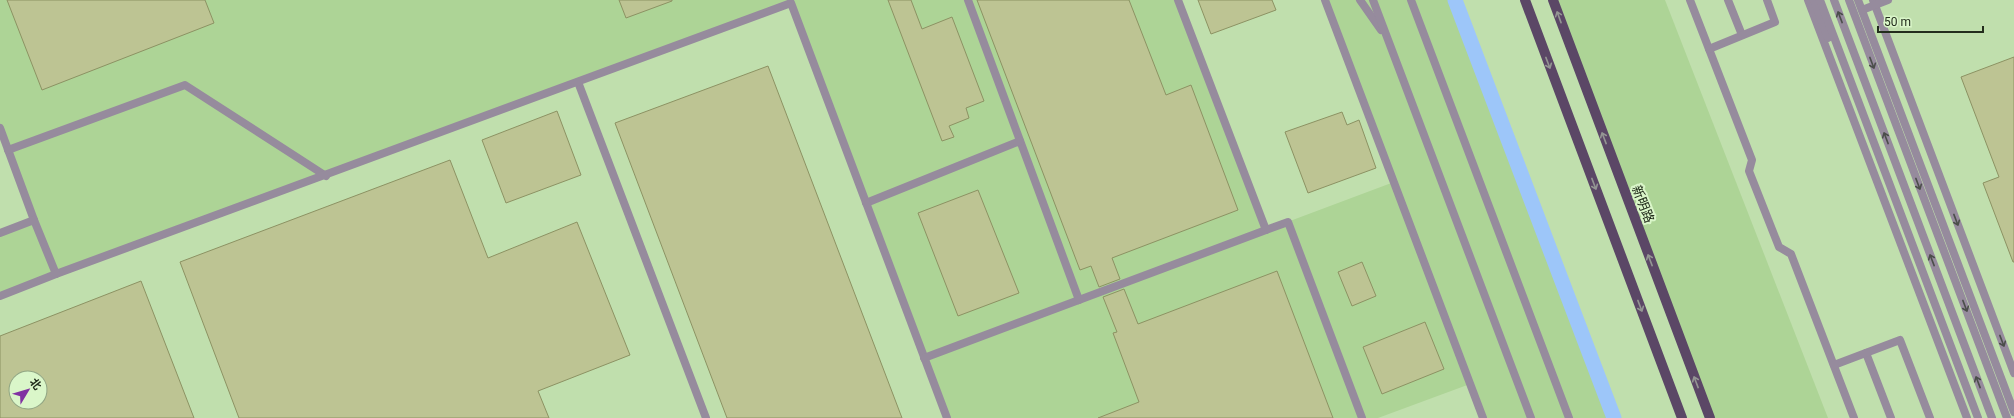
<svg xmlns="http://www.w3.org/2000/svg" width="2014" height="418" font-family="Roboto,'Noto Sans SC',sans-serif">
<style>
.built{fill:#c0dfad;fill-rule:evenodd}
.green{fill:#add496}
.lines{fill:none;stroke-linecap:round;stroke-linejoin:round}
.canal{stroke:#9dc6f9;stroke-width:15}
.building{fill:#bdc493;stroke:#8c9263;fill-rule:evenodd}
.service{stroke:#968b9d;stroke-width:8}
.primary{stroke:#5b4766;stroke-width:10}
.oneway{stroke:#949693}
.oneway2{stroke:#4b4e4a}
.labels{text-anchor:middle;dominant-baseline:central;stroke-width:4;stroke-linejoin:round;paint-order:stroke}
.street-label{font-size:13px;fill:#232d1d;stroke:#daf6c9}
</style>
<rect width="100%" height="100%" fill="#cde9bd"/>
<path class="built" d="M0 0H2014V418H0ZM16 378H40V402H16Z"/>
<g class="green">
<path d="M0 0H1178L1266 230 1394 182 1325 0H1455L1614 418H1483L1470 384 1378 418H947L791 3 0 296V233L34 220 0 128Z"/>
<path d="M1555 0H1665L1828 418H1712Z"/>
</g>
<g class="lines">
<path class="canal" d="M1455 0 1614 418"/>
</g>
<g class="building">
<path d="M7 0H205L214 23 42 90Z"/>
<path d="M619 0H672V1L626 18Z"/>
<path d="M888 0H911L922 29 952 17 984 101 966 108 969 118 949 126 954 137 942 141Z"/>
<path d="M977 0H1129L1166 95 1191 85 1238 210 1112 258 1120 279 1099 287 1091 266 1080 270Z"/>
<path d="M1198 0H1272L1276 10 1211 34Z"/>
<path d="M2014 57V262H2013L1983 183 1999 177 1961 77Z"/>
<path d="M768 66 902 418H727L615 123Z"/>
<path d="M557 111 581 175 506 203 482 140Z"/>
<path d="M1342 112 1347 125 1359 120 1376 168 1308 193 1285 132Z"/>
<path d="M450 160 488 258 577 222 630 355 538 391 549 418H239L180 262Z"/>
<path d="M978 190 1019 293 958 316 918 213Z"/>
<path d="M1362 262 1376 296 1352 306 1338 272Z"/>
<path d="M1277 271 1333 418H1098L1139 402 1113 333 1117 332 1103 297 1124 289 1138 324Z"/>
<path d="M141 281 194 418H0V336ZM16 378H40V402H16Z"/>
<path d="M1425 322 1444 369 1382 394 1363 347Z"/>
</g>
<g class="lines">
<g class="service">
<path d="M968 0 1079 300"/>
<path d="M1325 0 1483 418"/>
<path d="M1360 0 1381 30"/>
<path d="M1373 0 1531 418"/>
<path d="M1411 0 1569 418"/>
<path d="M1690 0 1752 160 1749 171 1779 247 1791 254 1854 418"/>
<path d="M1728 0 1742 35"/>
<path d="M1808 0 1967 418"/>
<path d="M1814 0 1828 38"/>
<path d="M1820 0 1978 418"/>
<path d="M1834 0 1992 418"/>
<path d="M1849 0 2007 418"/>
<path d="M1858 0 2014 412"/>
<path d="M1873 0 2014 373"/>
<path d="M1862 10 1888 0"/>
<path d="M1709 49 1775 22 1767 0"/>
<path d="M578 82 706 418"/>
<path d="M0 128 34 220"/>
<path d="M8 150 185 85 326 176"/>
<path d="M866 203 1020 141"/>
<path d="M1266 230 1288 222 1362 418"/>
<path d="M0 233 34 220 56 274 791 3 947 418"/>
<path d="M0 296 56 274"/>
<path d="M1866 353 1891 418"/>
<path d="M924 358 1266 230 1178 0"/>
<path d="M1834 365 1900 340 1930 418"/>
</g>
<g class="primary">
<path d="M1525 0 1682 418"/>
<path d="M1553 0 1710 418"/>
</g>
</g>
<defs><path id="oneway-shaft" d="M-6 0H5M1.5-3L5.5 0L1.5 3" fill="none" stroke-width="1.6" stroke-linecap="round" stroke-linejoin="round"/></defs>
<g class="oneway">
<use href="#oneway-shaft" transform="translate(1559 17) rotate(-110)"/>
<use href="#oneway-shaft" transform="translate(1548 63) rotate(69)"/>
<use href="#oneway-shaft" transform="translate(1604 138) rotate(-111)"/>
<use href="#oneway-shaft" transform="translate(1594 184) rotate(69)"/>
<use href="#oneway-shaft" transform="translate(1650 260) rotate(-111)"/>
<use href="#oneway-shaft" transform="translate(1640 306) rotate(69)"/>
<use href="#oneway-shaft" transform="translate(1696 382) rotate(-111)"/>
</g>
<g class="oneway2">
<use href="#oneway-shaft" transform="translate(1840 17) rotate(-111)"/>
<use href="#oneway-shaft" transform="translate(1872 63) rotate(69)"/>
<use href="#oneway-shaft" transform="translate(1886 138) rotate(-111)"/>
<use href="#oneway-shaft" transform="translate(1918 184) rotate(69)"/>
<use href="#oneway-shaft" transform="translate(1956 220) rotate(69)"/>
<use href="#oneway-shaft" transform="translate(1932 260) rotate(-111)"/>
<use href="#oneway-shaft" transform="translate(1965 306) rotate(69)"/>
<use href="#oneway-shaft" transform="translate(2002 341) rotate(69)"/>
<use href="#oneway-shaft" transform="translate(1978 382) rotate(-111)"/>
</g>
<g class="labels">
<g class="street-label">
<text transform="translate(1643 204) rotate(69)">新明路</text>
</g>
</g>
<g transform="translate(28 390) rotate(52)"><circle r="19" fill="#daf6c9" stroke="#91a684"/>
<path d="M0-3L7 15L0 10L-7 15Z" fill="#8132a2"/>
<text y="-6" font-size="11" font-weight="bold" text-anchor="middle" fill="#232d1d">北</text>
</g>
<path d="M1878 26v6h105v-6" fill="none" stroke="#232d1d" stroke-width="2"/>
<text x="1884" y="26" font-size="12" fill="#232d1d" stroke="#daf6c9" stroke-width="3" paint-order="stroke">50 m</text>
</svg>
